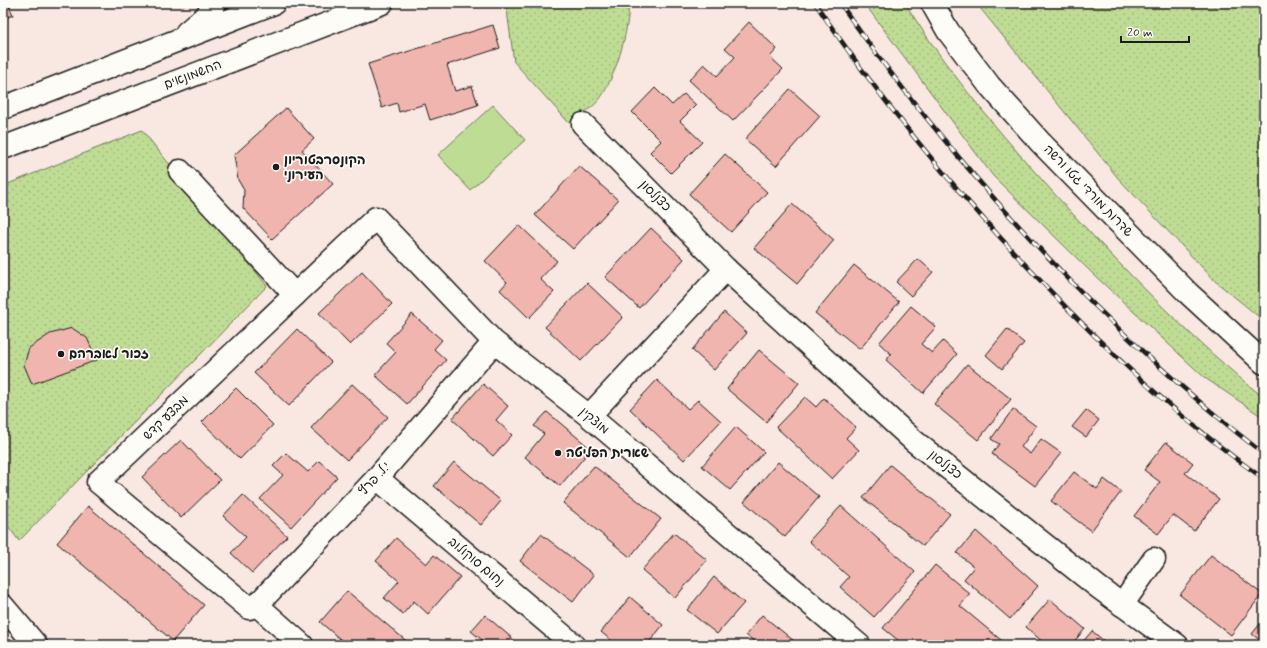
<svg xmlns="http://www.w3.org/2000/svg" width="1267" height="648" font-family="Mynerve,'Playpen Sans Hebrew',sans-serif">
<style>
.grass{fill:url(#grass-dots);stroke:#6e7c58}
.pitch{fill:#bfdc94;stroke:#6e7c58}
.building{fill:#f0b5ae;stroke:#1c1c1c}
.lines{fill:none;stroke-linecap:round;stroke-linejoin:round}
.minor-casing{stroke:#1c1c1c;stroke-width:25}
.major-casing{stroke:#1c1c1c;stroke-width:25}
.highway-casing{stroke:#1c1c1c;stroke-width:25}
.minor{stroke:#fdfcf7;stroke-width:22}
.major{stroke:#fdfcf7;stroke-width:22}
.highway{stroke:#fdfcf7;stroke-width:22}
.rail-casing{stroke:#1c1c1c;stroke-width:4.5}
.rail{stroke:#fdfcf7;stroke-width:3;stroke-dasharray:9;stroke-linecap:butt}
.poi-dot{fill:#1c1c1c;stroke:#fdfcf7;stroke-width:1.5}
.labels{text-anchor:middle;dominant-baseline:central;stroke-width:3.5;stroke-linejoin:round;paint-order:stroke}
.street-label{font-size:13px;fill:#1c1c1c;stroke:#fdfcf7}
.poi-label{font-size:13px;font-weight:bold;fill:#1c1c1c;stroke:#fdfcf7;text-anchor:start}
</style>
<defs>
<pattern id="grass-dots" width="8" height="8" patternUnits="userSpaceOnUse"><rect width="8" height="8" fill="#bfdc94"/><path d="M2 2h.1M6 6h.1" fill="none" stroke="#a4bc7f" stroke-width="1.8" stroke-linecap="round"/></pattern>
</defs>
<rect width="100%" height="100%" fill="#f9e7e1"/>
<filter id="ink" filterUnits="userSpaceOnUse"><feTurbulence type="fractalNoise" baseFrequency=".025" numOctaves="2"/><feDisplacementMap in="SourceGraphic" scale="8" xChannelSelector="R" yChannelSelector="G"/><feConvolveMatrix kernelMatrix="1 2 1 2 8 2 1 2 1" color-interpolation-filters="sRGB"/></filter>
<g filter="url(#ink)">
<g class="grass">
<path d="M506 3H628C631 27 614 81 599 100 592 109 578 116 569 123L514 62Z"/>
<path d="M864 3H905C951 78 1011 146 1070 211 1131 277 1194 341 1264 398V418L1205 378 1093 274 993 176Z"/>
<path d="M976 3H1264V321L1215 281 1118 178Z"/>
<path d="M142 130 267 286 19 541 3 519V186Z"/>
</g>
<path class="pitch" d="M493 105 525 140 470 190 438 155Z"/>
<g class="building">
<path d="M3 3H8L13 15 3 19Z"/>
<path d="M749 22 777 49 770 57 783 69 733 121 689 80 704 64 717 76 735 57 725 48Z"/>
<path d="M493 25 500 48 447 65 455 91 472 86 478 105 430 120 425 104 399 112 397 103 382 108 368 64Z"/>
<path d="M655 88 672 105 684 94 696 105 680 121 702 142 671 173 650 152 661 141 632 112Z"/>
<path d="M790 89 820 116 776 166 745 139Z"/>
<path d="M286 108 314 139 302 150 333 184 272 239 243 208 244 190 238 180 234 155Z"/>
<path d="M725 154 767 192 731 232 689 194Z"/>
<path d="M579 166 618 200 573 249 535 215Z"/>
<path d="M792 204 834 240 797 284 754 248Z"/>
<path d="M519 225 557 261 540 279 554 292 529 318 500 290 507 282 485 261Z"/>
<path d="M651 228 684 259 639 308 605 277Z"/>
<path d="M918 259 933 272 911 296 896 282Z"/>
<path d="M854 265 899 302 860 349 815 313Z"/>
<path d="M362 272 392 304 350 345 319 313Z"/>
<path d="M587 283 623 317 581 361 545 327Z"/>
<path d="M911 306 936 327 921 344 932 353 943 341 957 354 923 393 886 360 891 354 879 343Z"/>
<path d="M724 312 747 333 714 370 692 350Z"/>
<path d="M412 314 442 340 434 349 446 360 407 404 375 375 396 352 386 343Z"/>
<path d="M72 328 87 338 97 360 32 384 24 365 29 348 50 334Z"/>
<path d="M297 329 331 362 289 406 254 373Z"/>
<path d="M1007 329 1024 343 1002 369 986 355Z"/>
<path d="M759 350 799 383 766 422 727 389Z"/>
<path d="M967 364 1011 399 978 440 934 404Z"/>
<path d="M657 380 688 409 698 400 721 421 684 460 630 409Z"/>
<path d="M352 384 388 417 347 460 311 428Z"/>
<path d="M483 384 508 406 496 420 512 435 493 456 452 419Z"/>
<path d="M236 388 273 425 240 459 202 422Z"/>
<path d="M805 397 816 407 824 398 856 427 846 438 859 450 832 479 776 427Z"/>
<path d="M1013 409 1036 426 1021 447 1030 454 1041 439 1061 453 1035 486 992 454 999 444 991 439Z"/>
<path d="M1086 410 1099 420 1086 437 1072 427Z"/>
<path d="M547 412 591 449 560 486 525 457 544 434 534 426Z"/>
<path d="M736 427 764 452 730 490 702 466Z"/>
<path d="M181 440 220 480 181 518 142 477Z"/>
<path d="M1166 442 1193 463 1185 473 1219 499 1194 531 1173 515 1158 534 1134 516 1160 482 1144 470Z"/>
<path d="M286 453 308 472 319 461 337 477 291 527 260 499 283 475 273 466Z"/>
<path d="M454 462 501 501 481 525 434 486Z"/>
<path d="M778 462 819 497 785 537 744 502Z"/>
<path d="M890 465 950 514 923 546 863 498Z"/>
<path d="M594 466 661 519 630 557 563 503Z"/>
<path d="M1074 472 1097 489 1104 479 1121 492 1091 531 1051 501Z"/>
<path d="M243 495 287 536 252 573 231 553 246 537 223 516Z"/>
<path d="M88 506 204 605 173 641 57 543Z"/>
<path d="M841 506 915 572 874 617 840 587 849 577 809 541Z"/>
<path d="M976 531 1038 586 1010 619 964 579 974 567 957 553Z"/>
<path d="M674 533 707 560 675 598 642 570Z"/>
<path d="M541 534 594 575 573 602 520 561Z"/>
<path d="M396 538 426 564 434 555 460 577 428 614 414 601 403 614 384 598 399 581 376 561Z"/>
<path d="M1211 555 1262 594 1231 635 1180 595Z"/>
<path d="M935 565 970 594 960 606 1007 645H927L922 642 920 645H904L883 628Z"/>
<path d="M714 577 744 603 717 634 687 610Z"/>
<path d="M347 591 411 645H347L320 622Z"/>
<path d="M630 597 663 625 647 645H617L601 632Z"/>
<path d="M1050 599 1085 629 1071 645H1046L1026 627Z"/>
<path d="M485 615 520 645H477L482 640 471 631Z"/>
<path d="M762 615 799 645H759L746 635Z"/>
<path d="M1264 619V645H1258L1261 641 1252 634Z"/>
<path d="M1092 631 1109 645H1080Z"/>
</g>
<g class="lines">
<defs>
<g id="minor">
<path d="M583 124 726 269 914 441 1098 587 1177 645"/>
<path d="M180 171 295 295"/>
<path d="M494 342 377 478 257 605 249 608 98 482 376 218 494 342 589 416 859 645"/>
<path d="M589 416 726 269"/>
<path d="M377 478 574 645"/>
<path d="M257 605 302 645"/>
<path d="M1122 605 1154 559"/>
</g>
<g id="major">
<path d="M932 3 948 31 989 85 1041 143 1188 293 1264 363"/>
<path d="M3 606 36 645"/>
</g>
<g id="highway">
<path d="M187 32 206 16 215 3"/>
<path d="M3 108 274 3"/>
<path d="M3 148 382 3"/>
</g>
</defs>
<use href="#minor" class="minor-casing"/>
<use href="#major" class="major-casing"/>
<use href="#highway" class="highway-casing"/>
<use href="#minor" class="minor"/>
<use href="#major" class="major"/>
<use href="#highway" class="highway"/>
<defs>
<g id="rail">
<path d="M815 3C881 101 956 192 1037 277 1107 351 1181 421 1264 479"/>
<path d="M840 3C873 51 909 97 946 142 1041 257 1146 363 1264 454"/>
</g>
</defs>
<use href="#rail" class="rail-casing"/>
<use href="#rail" class="rail"/>
</g>
</g>
<g class="poi-dot">
<circle cx="276" cy="167" r="4"/>
<circle cx="61" cy="354" r="4"/>
<circle cx="558" cy="453" r="4"/>
</g>
<g class="labels">
<g class="street-label">
<text transform="translate(193 75) rotate(-21)">החשמונאים</text>
<text transform="translate(1088 191) rotate(46)">שדרות מורדי גטו ורשה</text>
<text transform="translate(655 196) rotate(45)">כצנלסון</text>
<text transform="translate(166 418) rotate(-44)">מבצע קדש</text>
<text transform="translate(594 421) rotate(40)">מוצקין</text>
<text transform="translate(945 465) rotate(38)">כצנלסון</text>
<text transform="translate(375 479) rotate(-48)">י.ל. פרץ</text>
<text transform="translate(476 562) rotate(40)">נחום סוקולוב</text>
</g>
<g class="poi-label">
<text x="284" y="160">הקונסרבטוריון<tspan x="284" dy="15">העירוני</tspan></text>
<text x="69" y="354">זכור לאברהם</text>
<text x="566" y="453">שארית הפליטה</text>
</g>
</g>
<rect width="1267" height="648" fill="none" stroke="#fdfcf7" stroke-width="16"/>
<rect x="8" y="8" width="1251" height="632" fill="none" stroke="#1c1c1c" stroke-width="1.5" filter="url(#ink)"/>
<path d="M1121 36v6h68v-6" fill="none" stroke="#1c1c1c" stroke-width="2"/>
<text x="1127" y="36" font-size="12" fill="#1c1c1c" stroke="#fdfcf7" stroke-width="3" paint-order="stroke">20 m</text>
</svg>
